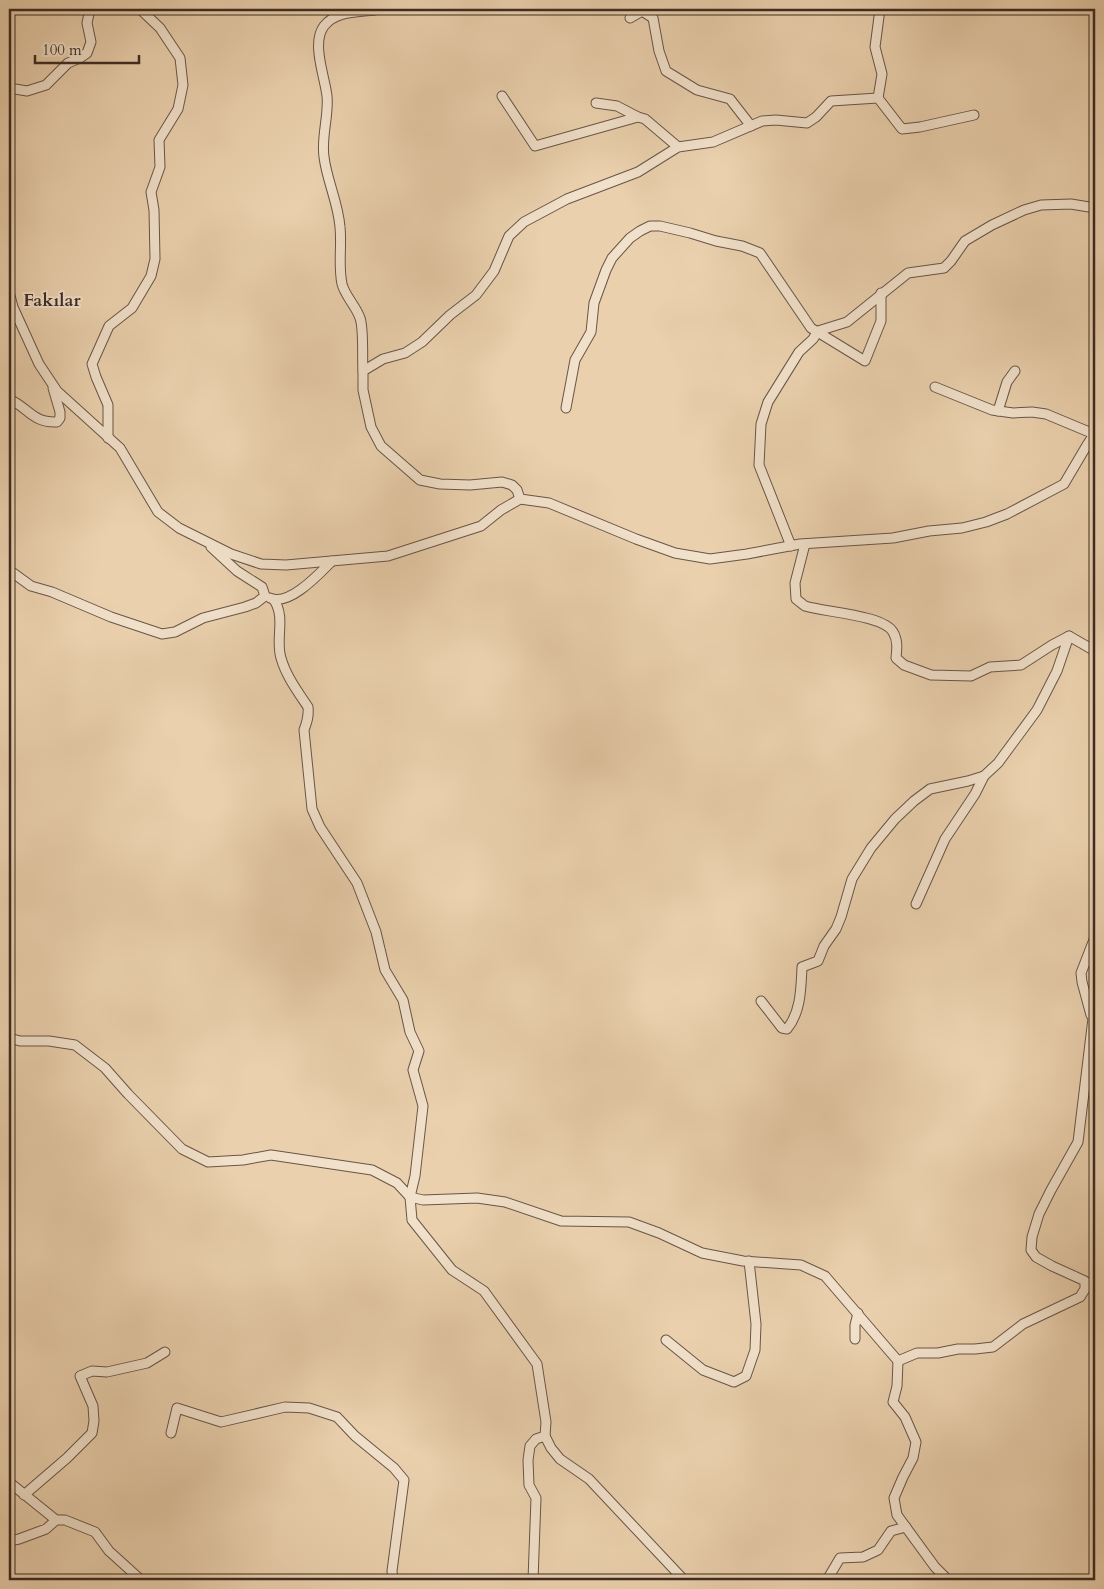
<svg xmlns="http://www.w3.org/2000/svg" width="1104" height="1589" font-family="Cardo,serif">
<style>
.lines{fill:none;stroke-linecap:round;stroke-linejoin:round}
.minor-casing{stroke:#685547;stroke-width:11}
.minor{stroke:#f1e0ca;stroke-width:9}
.labels{text-anchor:middle;dominant-baseline:central;stroke-width:4;stroke-linejoin:round;paint-order:stroke}
.neighbourhood-label{font-size:18px;font-weight:bold;fill:#3d2c25;stroke:#f1e0ca}
</style>
<rect width="100%" height="100%" fill="#ead0ad"/>
<filter id="stains"><feTurbulence type="fractalNoise" baseFrequency=".004" numOctaves="4"/><feColorMatrix values="0 0 0 0 .2 0 0 0 0 .09 0 0 0 0 .02 0 0 0 .5 -.17"/></filter>
<radialGradient id="worn" r=".72"><stop offset=".6" stop-color="#630" stop-opacity="0"/><stop offset="1" stop-color="#630" stop-opacity=".3"/></radialGradient>
<g class="lines">
<defs>
<g id="minor">
<path d="M416 9H425"/>
<path d="M880 9 875 47 882 74 878 98 902 129 920 127 974 115"/>
<path d="M630 18 642 11 653 18 659 51 666 71 697 90 730 99 751 126"/>
<path d="M9 88 27 91 46 85 68 63 80 58 87 53 91 42 87 23 90 9"/>
<path d="M502 96 535 146 638 117 645 119 678 147"/>
<path d="M596 103 617 106 638 117"/>
<path d="M9 292 13 307 39 364 57 391 120 448 158 512 179 528 231 554 261 564 286 565 388 556 481 526 501 510 520 499 549 503 636 539 675 553 710 559 747 554 800 544 893 538 929 531 962 528 986 522 1007 514 1064 484 1087 445 1095 433"/>
<path d="M363 371C362 358 364 329 360 318 356 306 345 296 342 284 338 265 342 246 340 227 338 202 327 181 324 157 321 137 329 116 327 96 325 77 311 43 324 26 337 9 363 13 381 9"/>
<path d="M935 387 992 410 1013 413 1032 412 1046 414 1094 434"/>
<path d="M9 399C29 408 32 423 57 422L60 418V412L53 388"/>
<path d="M566 408 575 360 591 332 594 303 606 270 612 258 630 238 640 231 650 226H660L690 233 716 241 742 246 760 253 811 328 865 361 881 321V293"/>
<path d="M998 411 1007 382 1015 371"/>
<path d="M108 438V405L96 377 92 364 109 326 132 308 151 276 155 259 154 210 151 192 160 167 159 140 178 109 183 85 180 58 160 28 140 9"/>
<path d="M520 499 517 490 512 485 502 482 470 485 440 484 420 480 381 446 371 427 363 390V371L383 359 405 353 422 342 450 315 476 295 494 271 509 236 524 222 567 199 638 172 678 147 713 142 762 121 776 120 807 123 816 117 831 101 878 98"/>
<path d="M805 544 795 583 796 599C799 601 802 604 805 606 823 612 884 615 893 632 898 640 897 649 896 658L904 665 931 675 971 676 990 667 1021 665 1052 645 1069 636"/>
<path d="M791 546 759 465 761 424 768 402 799 352 813 339 818 331 847 322 908 273 944 268 951 261 965 241 992 225 1024 210 1041 205 1071 204 1095 208"/>
<path d="M9 570 31 586 52 592 111 617 162 634 175 632 203 618 245 607 256 603 265 596 262 587 237 571 211 547"/>
<path d="M270 598C289 607 320 573 332 561"/>
<path d="M274 600C286 618 275 639 281 658 286 676 298 692 308 707 309 716 307 722 304 730L312 809 320 827 357 883 376 932 385 970 403 1000 410 1032 419 1051 413 1070 423 1106 415 1176 410 1197 412 1220 452 1270 484 1291 537 1364 546 1422 545 1436 536 1439 530 1446 528 1460 529 1485 536 1498 533 1580"/>
<path d="M916 904 945 839 975 794 984 776"/>
<path d="M761 1001 782 1028 787 1029C801 1012 801 988 802 967L818 961 824 946 836 929 841 917 852 879 871 848 895 819 914 801 930 789 968 781 984 776 998 763 1037 710 1057 671 1069 636 1095 651"/>
<path d="M1091 1015 1082 982 1081 973 1095 937"/>
<path d="M9 1038 20 1041H49L75 1045 105 1068 128 1094 182 1149 208 1162 243 1160 271 1155 372 1170 397 1183 410 1197 423 1200 477 1198 505 1202 561 1221 629 1222 659 1233 702 1253 743 1261 801 1265 825 1276 898 1361 897 1386 893 1402 905 1417 916 1442 913 1458 903 1477 894 1498 897 1515 935 1567 948 1580"/>
<path d="M855 1339V1325L858 1313"/>
<path d="M666 1340 703 1370 734 1382 746 1376 755 1350 756 1324 749 1261"/>
<path d="M898 1361 917 1353H938L958 1349H975L993 1347 1023 1324 1080 1297 1085 1289V1281L1052 1266 1036 1257 1031 1250 1032 1237 1039 1214 1051 1190 1078 1142 1095 1002"/>
<path d="M171 1433 177 1408 221 1422 285 1407 309 1408 337 1417 355 1436 394 1468 404 1480 392 1571 393 1580"/>
<path d="M545 1436 551 1448 560 1459 589 1479 684 1580"/>
<path d="M9 1482 56 1520"/>
<path d="M24 1495 67 1458 92 1433 94 1421 93 1406 80 1376 92 1371 107 1372 147 1363 165 1352"/>
<path d="M9 1541 19 1539 46 1529 56 1520H65L95 1532 109 1551 141 1580"/>
<path d="M827 1580 840 1558 863 1557 878 1550 891 1531 906 1527"/>
</g>
</defs>
<use href="#minor" class="minor-casing"/>
<use href="#minor" class="minor"/>
</g>
<g class="labels">
<g class="neighbourhood-label">
<text x="52" y="300">Fakılar</text>
</g>
</g>
<rect width="1104" height="1589" fill="none" stroke="#ead0ad" stroke-width="30"/>
<rect x="10" y="10" width="1084" height="1569" fill="none" stroke="#3d2c25" stroke-width="2.5"/>
<rect x="15" y="15" width="1074" height="1559" fill="none" stroke="#3d2c25"/>
<path d="M35 55v8h104v-8" fill="none" stroke="#3d2c25" stroke-width="2.5"/>
<text x="42" y="55" font-size="15" fill="#3d2c25" stroke="#f1e0ca" stroke-width="4" paint-order="stroke">100 m</text>
<rect width="100%" height="100%" filter="url(#stains)"/>
<rect width="100%" height="100%" fill="url(#worn)"/>
</svg>
